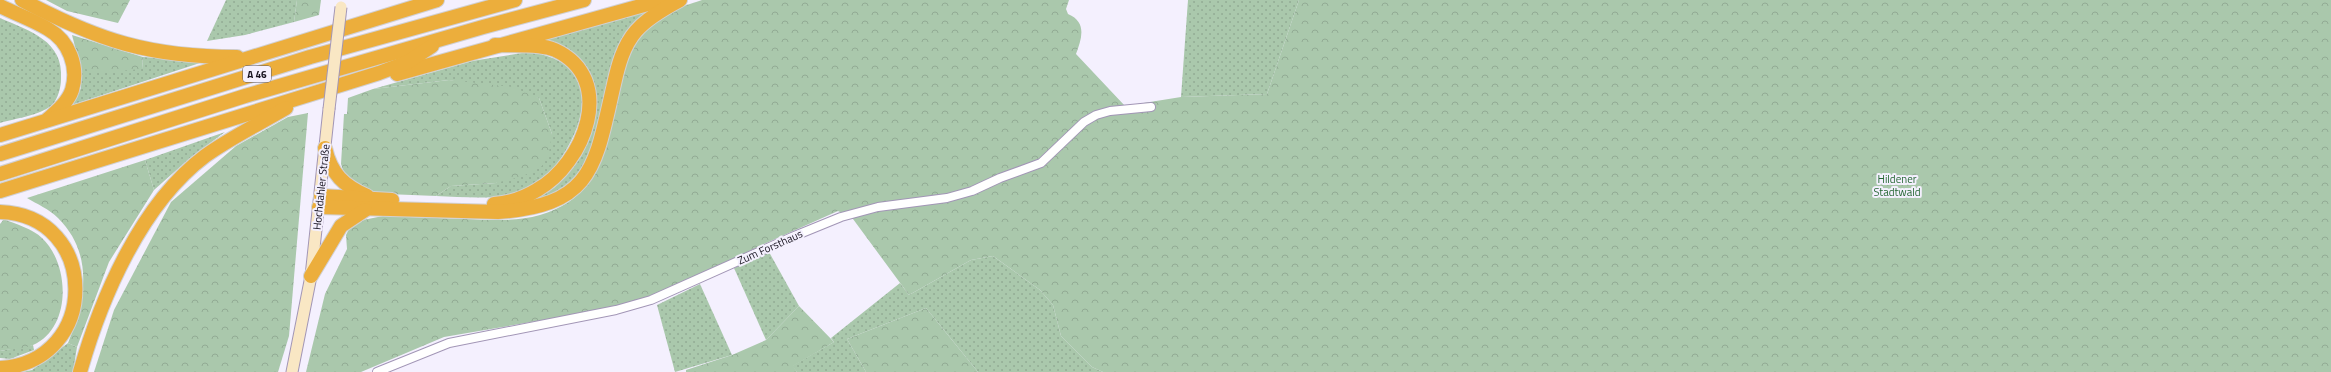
<svg xmlns="http://www.w3.org/2000/svg" width="2331" height="372" font-family="'Titillium Web',sans-serif">
<style>
.grass{fill:url(#grass-dots)}
.forest{fill:url(#forest-crowns)}
.lines{fill:none;stroke-linecap:round;stroke-linejoin:round}
.street-casing{stroke:#a296b6;stroke-width:10}
.secondary-casing{stroke:#a296b6;stroke-width:13}
.highway-casing{stroke:#d1d0d2;stroke-width:16}
.street{stroke:#fff;stroke-width:8}
.secondary{stroke:#f9e7c4;stroke-width:11}
.highway{stroke:#ecae3c;stroke-width:14}
.secondary-bridge-casing{stroke:#a296b6;stroke-width:13;stroke-linecap:butt}
.secondary-bridge{stroke:#f9e7c4;stroke-width:11}
.labels{text-anchor:middle;dominant-baseline:central;stroke-width:4;stroke-linejoin:round;paint-order:stroke}
.shield{fill:#f4f0fe;stroke:#5a5663;stroke-width:1}
.shield-label{font-size:10px;font-weight:bold;fill:#181420}
.park-label{font-size:11px;fill:#256733;stroke:#f4f0fe}
.street-label{font-size:11px;fill:#181420;stroke:#f4f0fe}
</style>
<defs>
<pattern id="grass-dots" width="8" height="8" patternUnits="userSpaceOnUse"><rect width="8" height="8" fill="#aac8ac"/><path d="M2 2h.1M6 6h.1" fill="none" stroke="#92ab94" stroke-width="1.8" stroke-linecap="round"/></pattern>
<pattern id="forest-crowns" width="20" height="18" patternUnits="userSpaceOnUse"><rect width="20" height="18" fill="#aac8ac"/><path d="M2 6a3 3 0 1 1 6 0M12 15a3 3 0 1 1 6 0" fill="none" stroke="#92ab94"/></pattern>
</defs>
<rect width="100%" height="100%" fill="#f4f0fe"/>
<g class="grass">
<path d="M226 0H297L294 22 245 35 207 41Z"/>
<path d="M1188 0H1299L1267 94 1181 97Z"/>
<path d="M668 2 634 29 598 136 577 178 555 196 532 201 555 187 574 164 590 79 529 39Z"/>
<path d="M0 18C30 31 64 41 61 79 61 87 58 99 52 105 39 116 16 118 0 123Z"/>
<path d="M528 52C592 59 593 109 563 155 556 166 546 179 534 186 504 202 470 197 436 196L451 186 496 183 552 134 539 98 449 80 373 89 472 61Z"/>
<path d="M143 57 206 61 72 105 81 88 80 66 142 69Z"/>
<path d="M225 132 190 158 154 190 145 160Z"/>
<path d="M769 252 799 306 766 340 734 268Z"/>
<path d="M993 256 1040 290 1053 305 1061 336 1092 367 1103 372H978L926 308 847 339 866 372H797L792 366 834 342 831 338 900 283 909 295 971 260Z"/>
<path d="M700 284 732 355 675 372 657 305Z"/>
<path d="M68 343 77 347 73 372H22L32 370Z"/>
<path d="M33 345 34 350 10 359 0 358V351Z"/>
</g>
<g class="forest">
<path d="M46 0H130L118 23 67 11Z"/>
<path d="M297 0H321L319 15 294 22Z"/>
<path d="M702 0H1069L1066 9 1068 14C1087 22 1082 38 1076 54L1125 106 1181 97 1267 94 1299 0H2331V372H1103L1092 367 1061 336 1053 305 1040 290 993 256 971 260 909 295 853 219 838 211 764 244 655 297 595 311 444 337 361 372H306L325 294 347 249 346 235 350 227 358 221 383 216C410 217 437 218 465 219 489 220 516 222 540 215 627 190 602 99 638 37 641 33 646 30 649 27 669 9 678 8 702 0Z"/>
<path d="M72 35 143 57 142 69 94 73 80 66Z"/>
<path d="M449 80 512 87 539 98 552 134 549 152 542 166 523 176 496 183 451 186 436 196 387 194 368 191 358 186 344 173 341 164 344 114H347L348 98 373 89Z"/>
<path d="M308 113 289 336 278 372H94L114 310 171 202 236 146 288 117Z"/>
<path d="M145 160 154 190 109 262 77 347 68 343C86 300 94 254 58 218 49 209 37 204 27 198Z"/>
<path d="M4 219C15 224 33 229 42 238 70 264 72 328 33 345 24 349 10 349 0 351V224Z"/>
<path d="M799 306 834 342 793 366 797 372H686V370L732 355 766 340Z"/>
<path d="M926 308 978 372H866L847 339Z"/>
</g>
<g class="lines">
<defs>
<path id="street" d="M377 372 449 343 616 310 651 300 792 237 841 217 878 207 947 198 972 191 1000 178 1041 163 1084 122 1096 115 1110 111 1151 107"/>
<path id="secondary" d="M292 372 311 276 329 109"/>
<g id="highway">
<path d="M22 0C99 41 150 57 237 57"/>
<path d="M0 6C16 14 33 20 48 29 69 41 79 67 72 90 68 102 57 111 48 119"/>
<path d="M397 74 662 0"/>
<path d="M0 135 437 0"/>
<path d="M325 148C331 174 344 186 367 196"/>
<path d="M0 154 310 57 515 0"/>
<path d="M0 174 245 96 483 27 584 0"/>
<path d="M0 191 379 73 408 62 432 46"/>
<path d="M321 196 392 200"/>
<path d="M494 204C509 203 524 198 537 190 584 164 618 79 555 50 540 43 512 46 495 45"/>
<path d="M319 207 498 212C594 205 595 166 614 84 618 66 623 46 636 31 647 18 665 8 680 0"/>
<path d="M0 212C100 215 101 362 0 368"/>
<path d="M311 276 341 226 365 210"/>
<path d="M80 372C101 298 141 204 205 156 230 138 259 124 286 108"/>
</g>
</defs>
<use href="#street" class="street-casing"/>
<use href="#secondary" class="secondary-casing"/>
<use href="#highway" class="highway-casing"/>
<use href="#street" class="street"/>
<use href="#secondary" class="secondary"/>
<use href="#highway" class="highway"/>
<defs>
<path id="secondary-bridge" d="M329 109 341 7"/>
</defs>
<use href="#secondary-bridge" class="secondary-bridge-casing"/>
<use href="#secondary-bridge" class="secondary-bridge"/>
</g>
<g class="labels">
<rect class="shield" x="243" y="66" width="28" height="16" rx="3"/>
<g class="shield-label">
<text x="257" y="74">A 46</text>
</g>
<g class="park-label">
<text x="1897" y="179">Hildener<tspan x="1897" dy="13">Stadtwald</tspan></text>
</g>
<g class="street-label">
<text transform="translate(321 187) rotate(-84)">Hochdahler Straße</text>
<text transform="translate(770 247) rotate(-24)">Zum Forsthaus</text>
</g>
</g>
</svg>
